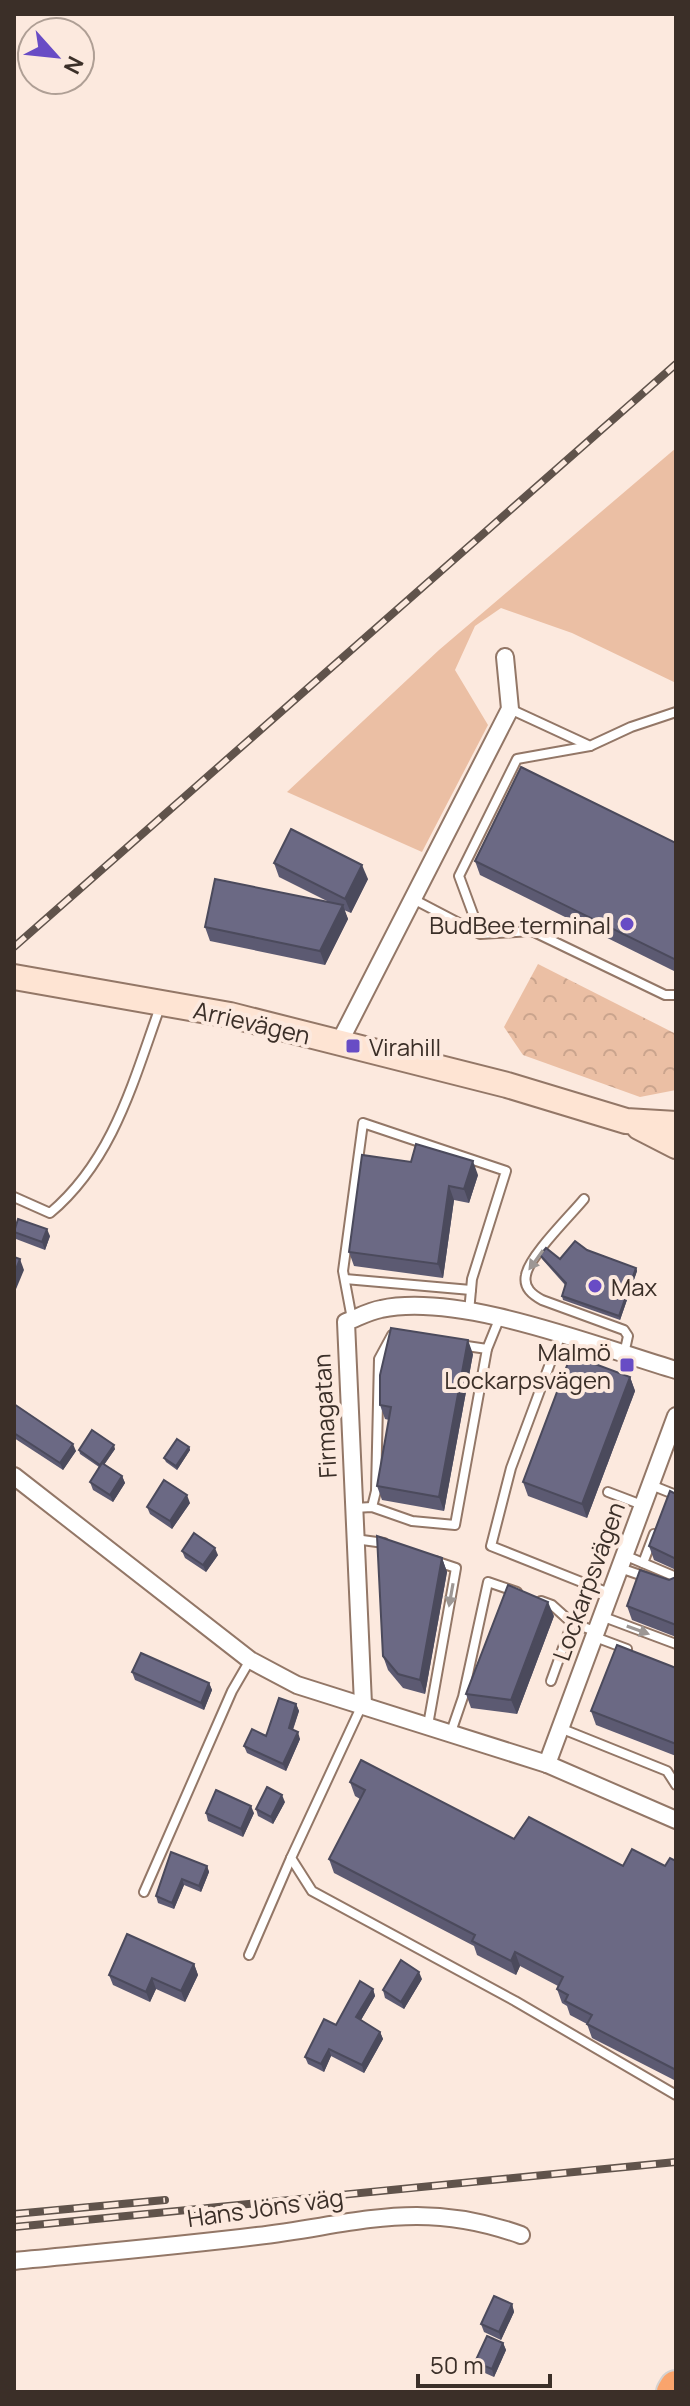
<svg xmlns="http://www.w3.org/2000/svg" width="690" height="2406" font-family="Manrope,sans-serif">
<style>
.green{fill:#ebbfa4}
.forest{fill:url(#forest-crowns)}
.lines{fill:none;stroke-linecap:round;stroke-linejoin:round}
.service-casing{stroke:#937767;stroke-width:12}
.minor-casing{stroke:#937767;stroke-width:20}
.secondary-casing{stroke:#937767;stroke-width:28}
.motorway-casing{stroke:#d4d1d0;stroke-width:36}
.service{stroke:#fff;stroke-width:8}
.minor{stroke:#fff;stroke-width:16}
.secondary{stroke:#fee4d3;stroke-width:24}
.motorway{stroke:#faa46c;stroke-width:32}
.rail-casing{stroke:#60534b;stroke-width:8}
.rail{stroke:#fce9de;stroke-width:5;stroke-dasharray:15;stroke-linecap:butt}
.wall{fill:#5c5a72}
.shaded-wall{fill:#4b4a5c}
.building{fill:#6b6984;stroke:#4b4a5c;stroke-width:2}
.oneway{fill:#9d9794}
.poi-dot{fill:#684cc5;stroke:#fce9de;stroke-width:3}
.labels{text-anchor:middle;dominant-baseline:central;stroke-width:8;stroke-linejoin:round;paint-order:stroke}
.poi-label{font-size:24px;fill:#3b2f28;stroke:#fce9de;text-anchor:end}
.street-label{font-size:24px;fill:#3b2f28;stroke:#fce9de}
</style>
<defs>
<pattern id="forest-crowns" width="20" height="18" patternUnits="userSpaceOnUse" patternTransform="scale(2)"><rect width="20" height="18" fill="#ebbfa4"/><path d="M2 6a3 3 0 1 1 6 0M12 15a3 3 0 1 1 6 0" fill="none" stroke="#caa48d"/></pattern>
</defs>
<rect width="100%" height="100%" fill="#fce9de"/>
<path class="green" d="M676 448V683L572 633 501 608 475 626 455 670 488 725 422 852 287 792 439 650Z"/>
<path class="forest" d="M538 964 676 1034V1090L640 1097 523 1055 504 1027Z"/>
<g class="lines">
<defs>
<g id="service">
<path d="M510 709 590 746 631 727 676 712"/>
<path d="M413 899 480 934 532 931 665 995H676"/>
<path d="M480 933 459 876 517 759 590 746"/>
<path d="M14 1197 50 1213C113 1160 133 1082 160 1007"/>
<path d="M584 1199C571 1215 529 1256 526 1275 523 1288 533 1295 542 1300L624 1330 628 1336 624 1354"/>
<path d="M345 1279 471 1290"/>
<path d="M352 1319 343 1271 363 1123 506 1171 472 1279 469 1312"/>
<path d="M561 1334 511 1468 491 1546 609 1593"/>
<path d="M487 1349 500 1317"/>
<path d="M651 1485 676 1495"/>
<path d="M608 1492 642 1505"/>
<path d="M372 1507 376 1491 379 1359 392 1335"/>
<path d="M354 1508 372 1507 412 1521 455 1525 487 1349 460 1345"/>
<path d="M355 1539 384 1543"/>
<path d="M624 1555 676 1577"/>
<path d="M643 1563 654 1534"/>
<path d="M620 1568 649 1578"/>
<path d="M541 1601 552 1605 572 1623"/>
<path d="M601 1616 676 1644"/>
<path d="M595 1637 627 1649"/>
<path d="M551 1681 572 1623 595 1631"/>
<path d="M362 1705 291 1858 312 1891 515 2001 676 2095"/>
<path d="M428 1725 456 1568 435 1561"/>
<path d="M560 1728 667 1771 676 1785"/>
<path d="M451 1732 463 1697 488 1582 517 1592"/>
<path d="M144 1892 232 1691 250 1660"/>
<path d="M249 1955 291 1858"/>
</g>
<g id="minor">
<path d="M339 1043 510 709 505 657"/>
<path d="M14 1476 250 1660 297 1685 547 1764 676 1820"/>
<path d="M363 1704 346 1322C357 1318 369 1311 381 1309 460 1292 598 1347 676 1370"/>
<path d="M547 1764 676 1416"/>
<path d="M14 2261C95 2253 176 2246 257 2236 358 2224 419 2198 521 2235"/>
</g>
<g id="secondary">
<path d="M14 977 230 1015 507 1085 626 1121 676 1124"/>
<path d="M639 1127 676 1146"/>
</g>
<path id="motorway" d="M673 2392 676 2387"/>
</defs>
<use href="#service" class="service-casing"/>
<use href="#minor" class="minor-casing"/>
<use href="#secondary" class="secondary-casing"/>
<use href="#motorway" class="motorway-casing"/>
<use href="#service" class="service"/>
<use href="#minor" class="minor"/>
<use href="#secondary" class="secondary"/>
<use href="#motorway" class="motorway"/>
<defs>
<g id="rail">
<path d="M14 947 676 364"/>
<path d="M14 2214 165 2200"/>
<path d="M14 2227 676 2162"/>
</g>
</defs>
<use href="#rail" class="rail-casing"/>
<use href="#rail" class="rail"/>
</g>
<g class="wall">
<path d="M676 843V972L480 875 475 861Z"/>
<path d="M274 863 368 879 351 913 344 910 348 919 325 965 210 941 205 927 329 902 279 877Z"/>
<path d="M362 1155 478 1175 469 1203 454 1200 443 1278 354 1266 349 1252Z"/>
<path d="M14 1231 50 1236 45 1250 16 1239Z"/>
<path d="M587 1250 636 1268 637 1271 620 1320 563 1300 562 1296 565 1285 542 1259 540 1255 560 1259Z"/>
<path d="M473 1354 444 1511 382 1500 377 1486 389 1420 385 1419 380 1405Z"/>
<path d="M630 1377 635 1391 587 1518 528 1496 523 1482Z"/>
<path d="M14 1404 76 1451 63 1470 14 1438Z"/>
<path d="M189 1447 190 1450 177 1470 166 1462 164 1458Z"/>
<path d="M115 1449 104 1465 122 1476 125 1483 113 1502 93 1490 90 1482 99 1467 80 1454 79 1450Z"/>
<path d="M676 1494V1570L654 1560 649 1546Z"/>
<path d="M190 1503 172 1529 150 1514 147 1507Z"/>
<path d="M182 1551 218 1555 206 1572 185 1558Z"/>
<path d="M442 1558 447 1572 425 1694 403 1688 388 1670 383 1656Z"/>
<path d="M676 1577V1637L632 1620 627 1606Z"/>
<path d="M554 1616 517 1714 471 1708 466 1694Z"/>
<path d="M676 1668V1756L596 1725 591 1711Z"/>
<path d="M132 1672 209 1683 212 1690 204 1710 135 1680Z"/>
<path d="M296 1704 299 1711 293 1730 300 1739 286 1771 247 1753 244 1746 266 1736Z"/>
<path d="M350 1782 514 1839 623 1866H665L676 1861V2081L592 2038 587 2024 570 2015 567 2006 562 2003 557 1989 558 1986 520 1966 516 1975 477 1955 474 1946 334 1873 329 1859 360 1799 355 1796Z"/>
<path d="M285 1802 273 1824 258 1816 256 1809Z"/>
<path d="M206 1813H254L243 1837 208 1821Z"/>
<path d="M171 1852 207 1866 209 1872 201 1892 184 1885 174 1909 158 1903 156 1896Z"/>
<path d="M194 1964 198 1975 185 2002 156 1989 150 2002 113 1985 109 1975Z"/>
<path d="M422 1979 404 2009 385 1998 383 1990Z"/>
<path d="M373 1989 375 1996 361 2020 380 2032 383 2039 364 2073 331 2056 324 2072 308 2064 305 2057 336 2025Z"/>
<path d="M512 2304 514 2312 501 2340 484 2332 481 2324Z"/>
<path d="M503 2343 506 2350 494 2377 478 2370 475 2362Z"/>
</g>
<g class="shaded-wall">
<path d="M362 865 368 879 351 913 345 899Z"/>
<path d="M343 905 348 919 325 965 320 951Z"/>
<path d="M473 1161 478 1175 469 1203 464 1189Z"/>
<path d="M449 1186 454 1200 443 1278 438 1264Z"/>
<path d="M47 1229 50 1236 45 1250 42 1242Z"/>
<path d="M20 1259 24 1270 14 1294V1274Z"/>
<path d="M636 1268 637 1271 620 1320 619 1316Z"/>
<path d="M468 1340 473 1354 444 1511 439 1497Z"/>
<path d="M630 1377 635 1391 587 1518 582 1504Z"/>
<path d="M73 1444 76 1451 63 1470 60 1463Z"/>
<path d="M114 1445 115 1449 101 1469 100 1465Z"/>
<path d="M189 1447 190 1450 177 1470 176 1466Z"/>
<path d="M122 1476 125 1483 113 1502 110 1495Z"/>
<path d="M187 1495 190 1503 172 1529 170 1521Z"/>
<path d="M215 1548 218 1555 206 1572 203 1565Z"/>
<path d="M442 1558 447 1572 425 1694 420 1680Z"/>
<path d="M548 1602 554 1616 517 1714 511 1700Z"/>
<path d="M209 1683 212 1690 204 1710 201 1703Z"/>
<path d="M296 1704 299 1711 291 1734 289 1728Z"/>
<path d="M298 1732 300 1739 286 1771 283 1764Z"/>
<path d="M282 1795 285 1802 273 1824 271 1817Z"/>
<path d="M251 1806 254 1813 243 1837 241 1829Z"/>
<path d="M207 1866 209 1872 201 1892 199 1886Z"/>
<path d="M182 1879 184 1885 174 1909 172 1903Z"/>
<path d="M515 1952 520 1966 516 1975 511 1961Z"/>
<path d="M194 1964 198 1975 185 2002 181 1991Z"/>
<path d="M419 1972 422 1979 404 2009 401 2002Z"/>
<path d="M152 1978 156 1989 150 2002 146 1992Z"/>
<path d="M373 1989 375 1996 358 2025 356 2017Z"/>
<path d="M380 2032 383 2039 364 2073 362 2065Z"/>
<path d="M329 2049 331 2056 324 2072 321 2064Z"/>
<path d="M512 2304 514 2312 501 2340 499 2332Z"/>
<path d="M503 2343 506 2350 494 2377 492 2369Z"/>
</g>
<g class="building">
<path d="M521 767 676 843V960L475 861Z"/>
<path d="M291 829 362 865 345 899 274 863Z"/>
<path d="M215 879 343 905 320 951 205 927Z"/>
<path d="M416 1144 473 1161 464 1189 449 1186 438 1264 349 1252 362 1155 411 1162Z"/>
<path d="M18 1219 47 1229 42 1242 14 1232Z"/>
<path d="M575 1241 587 1250 636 1268 619 1316 562 1296 566 1283 540 1255 546 1248 560 1259Z"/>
<path d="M14 1257 20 1259 14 1274Z"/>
<path d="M391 1328 468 1340 439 1497 377 1486 391 1407 380 1405V1375Z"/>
<path d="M571 1355 630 1377 582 1504 523 1482Z"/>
<path d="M14 1404 73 1444 60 1463 14 1433Z"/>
<path d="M92 1430 114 1445 100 1465 79 1450Z"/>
<path d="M177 1439 189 1447 176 1466 164 1458Z"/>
<path d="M102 1463 122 1476 110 1495 90 1482Z"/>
<path d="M164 1480 187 1495 170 1521 147 1507Z"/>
<path d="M670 1491 676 1494V1559L649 1546Z"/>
<path d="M194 1533 215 1548 203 1565 182 1551Z"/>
<path d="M377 1536 442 1558 420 1680 398 1674 383 1656Z"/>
<path d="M640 1570 669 1580 676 1577V1625L627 1606Z"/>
<path d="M508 1585 548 1602 511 1700 466 1694Z"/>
<path d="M617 1645 676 1668V1744L591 1711Z"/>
<path d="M141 1653 209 1683 201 1703 132 1672Z"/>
<path d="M279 1698 296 1704 289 1728 298 1732 283 1764 244 1746 252 1729 266 1736Z"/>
<path d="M361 1760 514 1839 529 1817 623 1866 632 1849 665 1866 670 1858 676 1861V2070L587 2024 592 2015 565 2001 568 1995 557 1989 563 1977 515 1952 511 1961 472 1941 475 1935 329 1859 365 1790 350 1782Z"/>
<path d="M267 1787 282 1795 271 1817 256 1809Z"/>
<path d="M216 1790 251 1806 241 1829 206 1813Z"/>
<path d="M171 1852 207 1866 199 1886 182 1879 172 1903 156 1896Z"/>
<path d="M127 1934 194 1964 181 1991 152 1978 146 1992 109 1975Z"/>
<path d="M401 1960 419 1972 401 2002 383 1990Z"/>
<path d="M360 1981 373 1989 356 2017 380 2032 362 2065 329 2049 321 2064 305 2057 324 2019 336 2025Z"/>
<path d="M494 2296 512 2304 499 2332 481 2324Z"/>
<path d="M487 2336 503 2343 492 2369 475 2362Z"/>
</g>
<defs><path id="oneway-solid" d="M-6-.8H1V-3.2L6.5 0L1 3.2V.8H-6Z" transform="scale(2)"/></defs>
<g class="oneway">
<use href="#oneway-solid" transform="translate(536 1260) rotate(126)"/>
<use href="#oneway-solid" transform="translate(451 1595) rotate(100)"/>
<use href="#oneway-solid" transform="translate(638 1630) rotate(20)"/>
</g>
<g class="poi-dot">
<circle cx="627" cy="924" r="8"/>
<rect x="345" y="1038" width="16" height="16" rx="4"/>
<circle cx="595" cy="1286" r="8"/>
<rect x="619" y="1357" width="16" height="16" rx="4"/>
</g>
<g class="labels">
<g class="poi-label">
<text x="611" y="924">BudBee terminal</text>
<text x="369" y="1046" text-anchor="start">Virahill</text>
<text x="611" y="1286" text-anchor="start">Max</text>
<text x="611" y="1351">Malmö<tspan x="611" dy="28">Lockarpsvägen</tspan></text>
</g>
<g class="street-label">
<text transform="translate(252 1022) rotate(13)">Arrievägen</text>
<text transform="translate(324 1416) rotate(-93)">Firmagatan</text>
<text transform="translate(588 1581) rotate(-70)">Lockarpsvägen</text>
<text transform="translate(265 2207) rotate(-8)">Hans Jöns väg</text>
</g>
</g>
<rect width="690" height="2406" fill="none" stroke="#3b2f28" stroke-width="32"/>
<g transform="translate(56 56) rotate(117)"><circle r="38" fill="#fce9de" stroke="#af9f95" stroke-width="2"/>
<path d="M0-6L14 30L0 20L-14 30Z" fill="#684cc5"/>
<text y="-12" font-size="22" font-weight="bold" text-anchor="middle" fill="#3b2f28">N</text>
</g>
<path d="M418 2374v12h132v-12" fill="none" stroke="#3b2f28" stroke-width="4"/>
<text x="430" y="2374" font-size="24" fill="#3b2f28" stroke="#fce9de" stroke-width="6" paint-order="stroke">50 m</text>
</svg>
